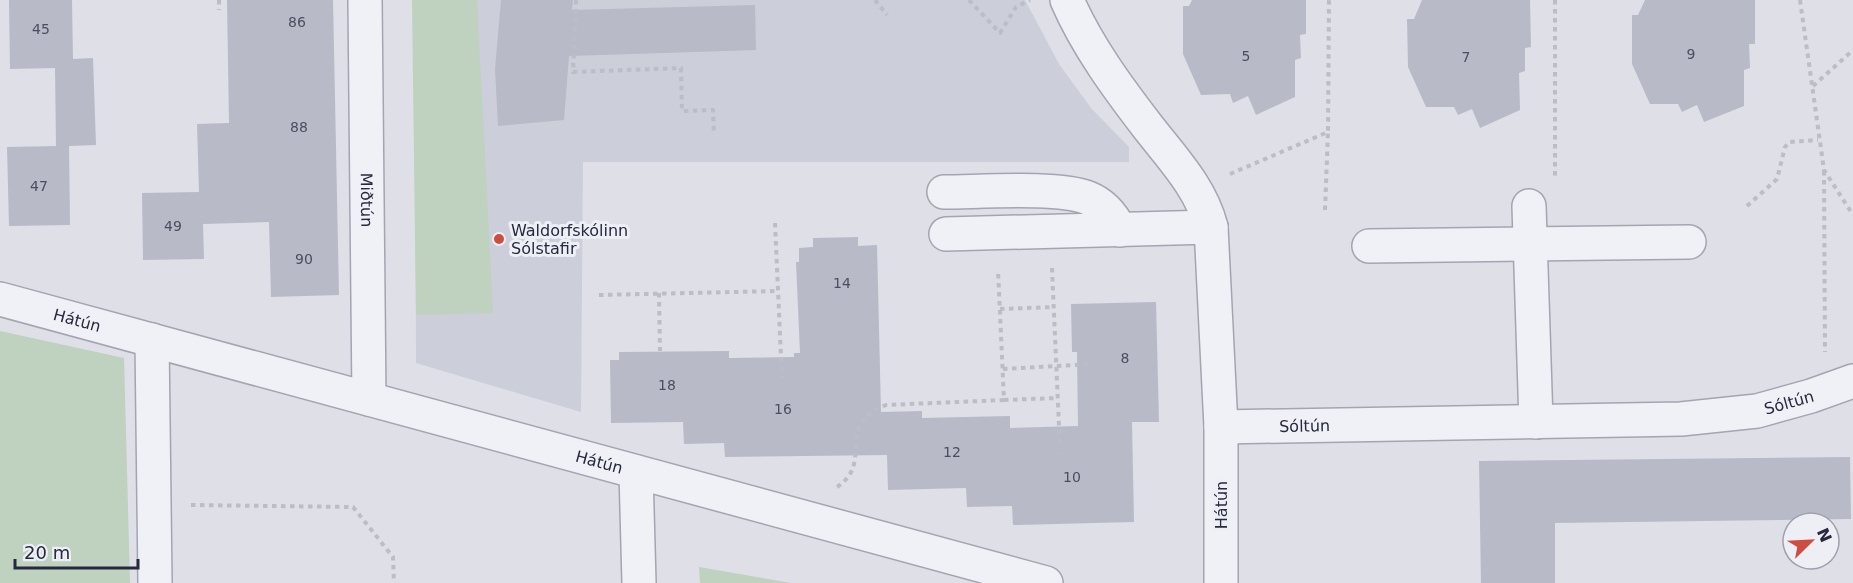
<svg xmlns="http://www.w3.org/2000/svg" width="1853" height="583" font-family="'DejaVu Sans',sans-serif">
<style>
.built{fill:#ccced9}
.green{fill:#bfd1bf}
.building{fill:#b8bac7}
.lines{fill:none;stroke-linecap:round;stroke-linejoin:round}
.minor-casing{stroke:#a3a5b1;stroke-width:36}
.path{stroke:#bcbdc6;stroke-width:4;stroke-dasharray:4.5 4.5;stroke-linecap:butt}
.minor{stroke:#f0f1f6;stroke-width:33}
.poi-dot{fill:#cd4d42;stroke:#edeff5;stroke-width:2}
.labels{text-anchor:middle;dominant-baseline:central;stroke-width:6;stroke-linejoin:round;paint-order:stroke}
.number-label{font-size:14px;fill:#4b4e60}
.street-label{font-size:16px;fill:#272a3e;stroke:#edeff5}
.poi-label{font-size:16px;fill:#272a3e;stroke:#edeff5;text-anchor:start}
</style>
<rect width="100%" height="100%" fill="#dedfe7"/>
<path class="built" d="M415 0H1025L1059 64 1091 108 1129 147V162H583L581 412 416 363Z"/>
<g class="green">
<path d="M412 0H477L493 313 416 315Z"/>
<path d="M0 331 124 358 130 583H0Z"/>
<path d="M699 567 791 583H700Z"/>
</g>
<g class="building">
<path d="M9 0H72L73 59 93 58 96 145 69 146 70 225 9 226 7 147 56 146 55 68 10 69Z"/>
<path d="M227 0H333L339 295 271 297 269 222 203 224 204 259 143 260 142 193 199 192 197 124 229 123Z"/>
<path d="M501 0H573L572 10 755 5 756 50 569 56 564 120 498 126 495 69Z"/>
<path d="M1192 0H1306V34L1300 35 1301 58 1295 60V97L1256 115 1248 96 1233 103 1230 94 1201 95 1183 54V6H1189Z"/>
<path d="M1422 0H1530L1531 47 1525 48V71L1519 73 1520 110 1480 128 1472 109 1458 115 1454 107H1426L1408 67 1407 19H1414Z"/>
<path d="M1645 0H1755V44H1749L1750 68 1744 70V106L1704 122 1697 105 1682 112 1678 104H1650L1632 64V15H1638Z"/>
<path d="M858 237V246L877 245 881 412 922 411V418L1010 416V428L1078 426 1077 352H1072L1071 304 1156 302 1159 422H1132L1134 522 1013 525 1012 506 967 507 966 488 888 490 887 455 725 457 724 443 684 444 683 422 611 423 610 360H619V352L729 351V358L794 357V353H800L796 262H799V248L813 247V238Z"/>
<path d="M1850 457 1851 519 1555 523V583H1481L1479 461Z"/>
</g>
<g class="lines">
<defs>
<g id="minor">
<path id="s1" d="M365 0 369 399"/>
<path id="s2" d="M1067 0C1087 46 1118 88 1148 127 1173 159 1201 188 1211 227L1221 427 1681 419 1757 411 1811 396 1853 381"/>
<path d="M944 192C978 192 1059 186 1088 198 1103 204 1113 216 1120 230"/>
<path d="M1529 206 1536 422"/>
<path d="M946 234 1211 227"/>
<path d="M1369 246 1689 242"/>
<path id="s3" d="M0 299 1046 583"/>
<path d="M152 340 155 583"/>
<path d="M636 472 639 583"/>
<path d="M1221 583V427"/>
</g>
</defs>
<use href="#minor" class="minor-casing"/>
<g class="path">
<path d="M219 0V10"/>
<path d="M576 0 573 72 681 68 682 111 713 110 714 134"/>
<path d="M875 0 887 15"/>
<path d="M969 0 1000 33 1016 7 1030 0"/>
<path d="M1555 0V177"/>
<path d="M1800 0 1824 170 1853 215"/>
<path d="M1813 86 1853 50"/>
<path d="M1824 171 1825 352"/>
<path d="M1230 174 1328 132 1329 0"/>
<path d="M1747 206 1777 179 1785 147 1789 142 1818 140"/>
<path d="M1325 210 1328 132"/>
<path d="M775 223 782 379"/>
<path d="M1052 268 1060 449"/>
<path d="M659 293 660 351"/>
<path d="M599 295 778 291"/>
<path d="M1000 309 1053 307"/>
<path d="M1003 369 1093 364"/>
<path d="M1004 400 1057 398"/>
<path d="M837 487C875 462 833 426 886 405L1004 400 998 270"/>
<path d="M191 505 353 507 393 557 394 583"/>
</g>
<use href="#minor" class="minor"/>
</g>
<circle class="poi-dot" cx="499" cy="239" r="6"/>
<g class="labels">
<g class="number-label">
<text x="297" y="22">86</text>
<text x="41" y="29">45</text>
<text x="1691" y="54">9</text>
<text x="1246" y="56">5</text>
<text x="1466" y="57">7</text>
<text x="299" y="127">88</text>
<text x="39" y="186">47</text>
<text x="173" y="226">49</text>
<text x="304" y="259">90</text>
<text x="842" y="283">14</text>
<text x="1125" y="358">8</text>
<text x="667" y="385">18</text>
<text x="783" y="409">16</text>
<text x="952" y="452">12</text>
<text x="1072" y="477">10</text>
</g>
<g class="street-label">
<text stroke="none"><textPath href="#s1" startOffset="200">Miðtún</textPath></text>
<text stroke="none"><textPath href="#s3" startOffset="80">Hátún</textPath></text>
<text stroke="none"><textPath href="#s2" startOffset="1040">Sóltún</textPath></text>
<text stroke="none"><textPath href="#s2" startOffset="554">Sóltún</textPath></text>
<text stroke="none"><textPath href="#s3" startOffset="621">Hátún</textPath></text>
<text transform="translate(1221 505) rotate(-90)">Hátún</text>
</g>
<g class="poi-label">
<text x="511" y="230">Waldorfskólinn<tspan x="511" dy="18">Sólstafir</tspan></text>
</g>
</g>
<g transform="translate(1811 541) rotate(66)"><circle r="28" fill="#edeff5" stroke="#9ea0ac" stroke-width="1.5"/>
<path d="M0-4.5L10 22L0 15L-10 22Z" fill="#cd4d42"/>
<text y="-9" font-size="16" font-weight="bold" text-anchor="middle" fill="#272a3e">N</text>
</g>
<path d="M15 559v9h123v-9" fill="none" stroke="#272a3e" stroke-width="3"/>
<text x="24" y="559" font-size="18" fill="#272a3e" stroke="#edeff5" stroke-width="4.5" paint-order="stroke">20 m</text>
</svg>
